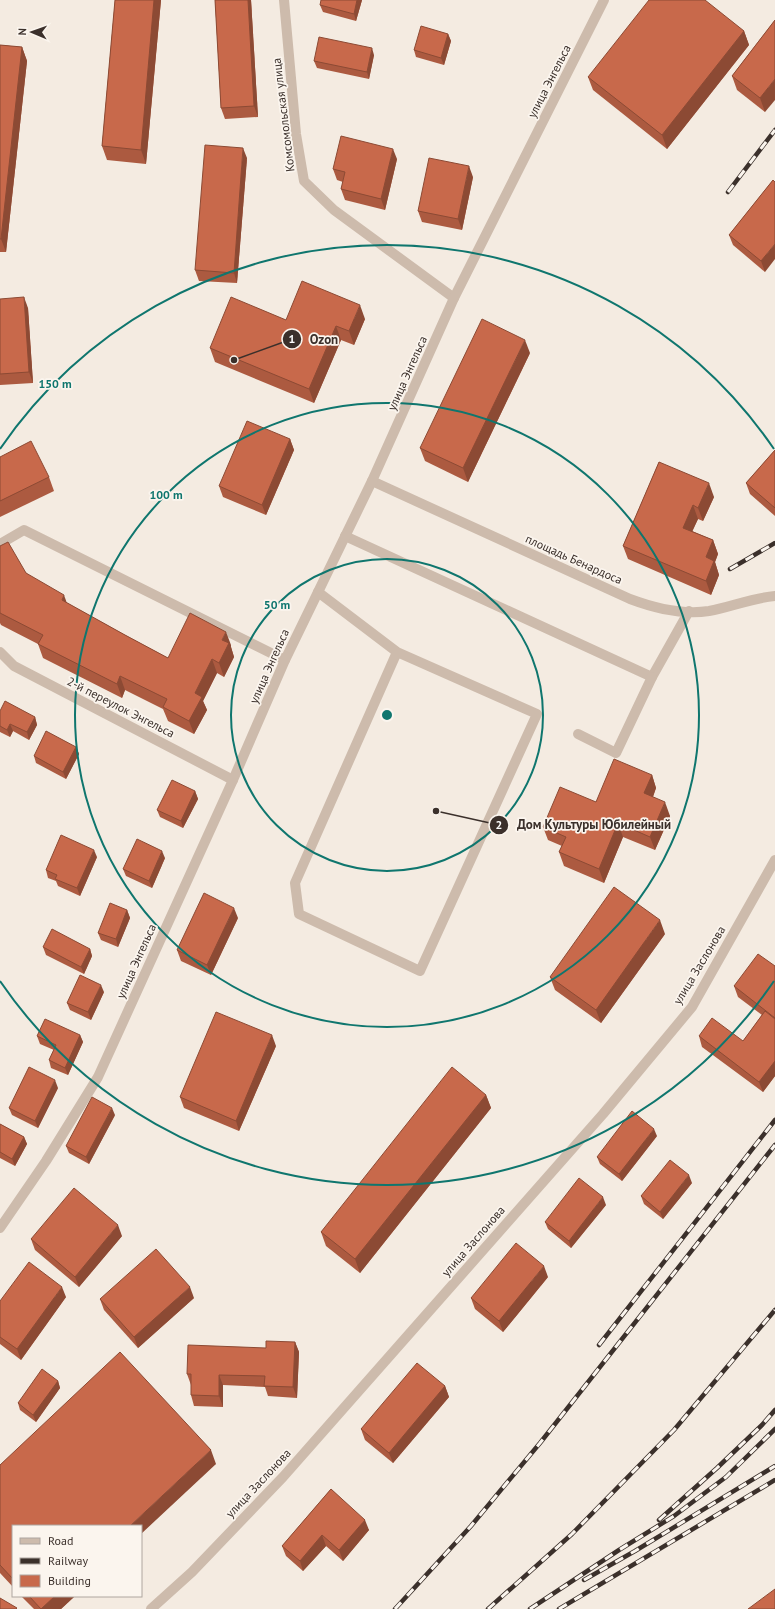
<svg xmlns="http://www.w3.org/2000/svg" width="775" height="1609" font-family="'PT Sans',sans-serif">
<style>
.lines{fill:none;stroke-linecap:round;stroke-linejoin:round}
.service{stroke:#cdbbac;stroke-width:10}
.minor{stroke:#cdbbac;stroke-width:10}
.tertiary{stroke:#cdbbac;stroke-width:10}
.rail-casing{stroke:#3b302b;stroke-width:4.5}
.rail{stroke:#fbf5ee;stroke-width:3;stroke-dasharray:9;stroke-linecap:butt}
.wall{fill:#ac5a40}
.shaded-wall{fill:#8c4a34}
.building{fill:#c8694b;stroke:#8c4a34}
.ring{fill:none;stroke:#0f766e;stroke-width:2}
.labels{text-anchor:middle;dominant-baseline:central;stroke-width:3.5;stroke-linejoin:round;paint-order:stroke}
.street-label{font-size:12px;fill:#3b302b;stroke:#fbf5ee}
.centre{fill:#0f766e;stroke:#fbf5ee;stroke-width:2}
.ring-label{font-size:12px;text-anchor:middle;font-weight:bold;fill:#0f766e;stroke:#fbf5ee;stroke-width:3.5;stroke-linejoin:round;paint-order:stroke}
.leader{fill:none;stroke:#3b302b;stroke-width:1.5}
.callout-dot{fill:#3b302b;stroke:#fbf5ee;stroke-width:1.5}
.mark-label{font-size:12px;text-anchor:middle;font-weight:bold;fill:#fff}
.callout-label{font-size:13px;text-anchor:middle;font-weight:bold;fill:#3b302b;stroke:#fbf5ee;stroke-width:3.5;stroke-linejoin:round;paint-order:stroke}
</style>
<rect width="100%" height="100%" fill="#f4ebe1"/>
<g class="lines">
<g class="service">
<path d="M345 536 652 677 689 611"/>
<path d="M0 544 24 530 285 660"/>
<path d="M318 592 397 652 295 883 299 914 420 971 537 714 397 652"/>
<path d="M578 734 616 753 652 677"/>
</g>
<g class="minor">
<path d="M284 0 296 134 304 181 334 210 454 298"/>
<path d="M0 652 14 666 233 780"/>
</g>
<g class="tertiary">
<path d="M372 481 630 599C654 608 683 615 709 611 731 607 752 598 775 596"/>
<path d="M0 1228 46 1161 98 1077 233 780 285 660 372 481 454 298 604 0"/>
<path d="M151 1609 192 1572 283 1477 603 1114 692 1007 775 860"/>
</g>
<defs>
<g id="rail">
<path d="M728 192 775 130"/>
<path d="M730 569 775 543"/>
<path d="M599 1345 775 1120"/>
<path d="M659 1520 717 1468 762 1425 775 1410"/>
<path d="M584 1580 635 1551 775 1466"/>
<path d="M395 1609 471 1526 540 1443 775 1145"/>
<path d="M488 1609 572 1534 674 1430 775 1310"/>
<path d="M530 1609 619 1550 674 1516 726 1477 775 1429"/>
<path d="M559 1609 775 1480"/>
</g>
</defs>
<use href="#rail" class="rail-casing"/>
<use href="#rail" class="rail"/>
</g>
<g class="wall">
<path d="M115 0H161L146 164 107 160 102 146Z"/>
<path d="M215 0H251L258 117 225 119 221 108Z"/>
<path d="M362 0 356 21 323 12 320 5Z"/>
<path d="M775 20 765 112 737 90 732 76Z"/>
<path d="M744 31 749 45 667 149 593 90 588 77Z"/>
<path d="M448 34 451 41 444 65 416 57 414 50Z"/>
<path d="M0 45 22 47 27 61 6 252H0Z"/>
<path d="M374 55 369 79 317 68 314 61Z"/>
<path d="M247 158 237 283 199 281 195 270Z"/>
<path d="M397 159 385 210 345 200 341 189 343 182 337 180 333 169Z"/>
<path d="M473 177 462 230 422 222 418 211Z"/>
<path d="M773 180 765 272 733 245 729 235Z"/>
<path d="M0 299 28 308 33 383 0 385Z"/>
<path d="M365 319 354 345 341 340 314 403 215 362 210 348 286 320Z"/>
<path d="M530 353 468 482 425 461 420 448Z"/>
<path d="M290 439 294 450 266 515 223 497 219 486Z"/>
<path d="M775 450V516L750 494 746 483Z"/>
<path d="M0 457 49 477 54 491 0 517Z"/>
<path d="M659 462 714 497 703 521 698 519 692 531 713 540 718 554 715 562 719 575 711 595 628 559 623 546Z"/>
<path d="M0 546 26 573 67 603 125 635 168 658 231 645V647L234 657 224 677 217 673 203 701 207 710 194 734 168 721 163 709 125 690 122 698 43 658 38 644 1 625 0 623Z"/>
<path d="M0 711 35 717 37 725 29 740 13 731 10 737 0 732Z"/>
<path d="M76 747 79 754 66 779 36 763 34 756Z"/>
<path d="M652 775 656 788 653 797 670 816 655 850 623 837 604 883 564 866 559 852 562 846 548 840 543 827Z"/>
<path d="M195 791 198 799 183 828 160 817 157 810Z"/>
<path d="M97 857 80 896 58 886 56 881 48 878 46 870Z"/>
<path d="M165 858 152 888 126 876 123 869Z"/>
<path d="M127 910 130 918 118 947 101 940 98 933Z"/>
<path d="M238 918 211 975 181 961 177 950Z"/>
<path d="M665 934 601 1023 555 990 550 977Z"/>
<path d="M43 947 90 949 92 956 84 974 46 955Z"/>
<path d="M775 966V1076L763 1092 702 1047 699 1036 743 1041 762 1015 738 997 734 986Z"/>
<path d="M104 992 91 1020 70 1010 67 1003Z"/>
<path d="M80 1035 83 1042 68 1075 51 1068 49 1060 54 1050 40 1044 37 1036Z"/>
<path d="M276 1046 239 1131 184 1108 180 1097Z"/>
<path d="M58 1088 38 1128 12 1115 9 1108Z"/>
<path d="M486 1095 491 1108 360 1273 326 1246 321 1232Z"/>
<path d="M115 1115 89 1164 69 1153 66 1146Z"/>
<path d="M0 1124 24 1137 27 1144 15 1166 0 1158Z"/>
<path d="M657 1136 622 1181 600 1164 597 1157Z"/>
<path d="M692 1183 663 1219 644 1204 641 1196Z"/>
<path d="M606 1205 571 1248 548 1229 545 1222Z"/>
<path d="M122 1236 79 1287 35 1250 31 1239Z"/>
<path d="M548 1277 503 1332 475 1309 471 1298Z"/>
<path d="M66 1297 21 1360 0 1344V1301Z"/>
<path d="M194 1298 138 1348 104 1310 100 1299Z"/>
<path d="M295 1342 299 1352 297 1398 268 1396 265 1387 223 1385V1407L194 1406 191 1395V1385L187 1374 266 1348Z"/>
<path d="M58 1381 60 1388 36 1422 20 1410 18 1403Z"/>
<path d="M445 1386 449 1397 393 1463 365 1440 361 1429Z"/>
<path d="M216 1464 13 1526V1587L0 1573V1465Z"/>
<path d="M331 1489 369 1530 343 1561 326 1546 303 1571 286 1556 282 1546Z"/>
<path d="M21 1596H75L61 1609H34Z"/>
</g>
<g class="shaded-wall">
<path d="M154 0H161L146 164 141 150Z"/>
<path d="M248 0H251L258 117 254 106Z"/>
<path d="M357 0H362L356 21 354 14Z"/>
<path d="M744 31 749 45 667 149 662 135Z"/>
<path d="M448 34 451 41 444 65 441 58Z"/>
<path d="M22 47 27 61 6 252 1 239Z"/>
<path d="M372 48 374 55 369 79 367 72Z"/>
<path d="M775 79V100L765 112 760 98Z"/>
<path d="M243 148 247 158 237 283 234 273Z"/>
<path d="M393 149 397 159 385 210 381 199Z"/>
<path d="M469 166 473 177 462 230 458 219Z"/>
<path d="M775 244V259L765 272 761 261Z"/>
<path d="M24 297 28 308 33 383 29 372Z"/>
<path d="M360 305 365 319 354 345 349 331Z"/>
<path d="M336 326 341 340 314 403 309 389Z"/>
<path d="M525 340 530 353 468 482 463 468Z"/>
<path d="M290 439 294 450 266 515 262 505Z"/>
<path d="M709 483 714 497 703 521 698 508Z"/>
<path d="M693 505 698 519 688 541 683 528Z"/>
<path d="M713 540 718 554 715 562 719 575 711 595 706 581V557Z"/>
<path d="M64 595 69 609 62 600Z"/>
<path d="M226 632 231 645V647L234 657 224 677 219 663 222 640Z"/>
<path d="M212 659 217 673 203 701 207 710 194 734 189 721 195 693Z"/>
<path d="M120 676 125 690 122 698 117 684Z"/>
<path d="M35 717 37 725 29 740 27 732Z"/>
<path d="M10 724 13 731 10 737 7 730Z"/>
<path d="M76 747 79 754 66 779 63 772Z"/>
<path d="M652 775 656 788 649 807 644 793Z"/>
<path d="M195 791 198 799 183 828 181 821Z"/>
<path d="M665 802 670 816 655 850 650 837Z"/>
<path d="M618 823 623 837 604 883 599 869Z"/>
<path d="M94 850 97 857 80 896 77 888Z"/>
<path d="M162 851 165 858 152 888 149 881Z"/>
<path d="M234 908 238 918 211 975 207 965Z"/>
<path d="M127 910 130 918 118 947 116 939Z"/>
<path d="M660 920 665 934 601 1023 596 1010Z"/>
<path d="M90 949 92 956 84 974 81 967Z"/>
<path d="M101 985 104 992 91 1020 88 1012Z"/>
<path d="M80 1035 83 1042 68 1075 65 1068Z"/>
<path d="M272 1035 276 1046 239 1131 236 1121Z"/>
<path d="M775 1061V1076L763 1092 759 1082Z"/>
<path d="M55 1080 58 1088 38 1128 35 1121Z"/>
<path d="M486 1095 491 1108 360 1273 355 1259Z"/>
<path d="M112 1108 115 1115 89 1164 86 1157Z"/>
<path d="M654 1129 657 1136 622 1181 619 1174Z"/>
<path d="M24 1137 27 1144 15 1166 12 1159Z"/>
<path d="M689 1175 692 1183 663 1219 660 1212Z"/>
<path d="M603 1197 606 1205 571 1248 569 1241Z"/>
<path d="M118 1225 122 1236 79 1287 75 1277Z"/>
<path d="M544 1266 548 1277 503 1332 499 1321Z"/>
<path d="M62 1287 66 1297 21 1360 17 1349Z"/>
<path d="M190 1287 194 1298 138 1348 134 1337Z"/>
<path d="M295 1342 299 1352 297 1398 293 1387Z"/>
<path d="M219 1375 223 1385V1407L219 1396Z"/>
<path d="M58 1381 60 1388 36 1422 33 1415Z"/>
<path d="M445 1386 449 1397 393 1463 389 1453Z"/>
<path d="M211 1450 216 1464 141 1534V1526H130Z"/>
<path d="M365 1520 369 1530 343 1561 339 1550Z"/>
<path d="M322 1535 326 1546 303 1571 300 1561Z"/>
<path d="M55 1596H75L61 1609H41Z"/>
</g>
<g class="building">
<path d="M115 0H154L141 150 102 146Z"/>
<path d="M215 0H248L254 106 221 108Z"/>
<path d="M321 0H357L354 14 320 5Z"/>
<path d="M649 0H705L744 31 662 135 588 77Z"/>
<path d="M775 20V79L760 98 732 76Z"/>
<path d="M421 26 448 34 441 58 414 50Z"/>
<path d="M319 37 372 48 367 72 314 61Z"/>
<path d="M0 45 22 47 1 239H0Z"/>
<path d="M341 136 393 149 381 199 341 189 345 172 333 169Z"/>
<path d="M205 145 243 148 234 273 195 270Z"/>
<path d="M429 158 469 166 458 219 418 211Z"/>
<path d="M773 180 775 182V244L761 261 729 235Z"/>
<path d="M302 281 360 305 349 331 336 326 309 389 210 348 231 297 286 320Z"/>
<path d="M24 297 29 372 0 374V299Z"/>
<path d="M482 319 525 340 463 468 420 448Z"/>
<path d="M247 421 290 439 262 505 219 486Z"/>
<path d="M31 441 49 477 0 501V457Z"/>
<path d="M775 450V508L746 483Z"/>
<path d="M659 462 709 483 698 508 693 505 683 528 713 540 706 557 714 561 706 581 623 546Z"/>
<path d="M8 542 26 573 64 595 62 600 125 635 168 658 190 613 226 632 222 640 229 643 219 663 212 659 195 693 202 697 189 721 163 707 167 699 120 676 117 684 38 644 43 635 0 613V546Z"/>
<path d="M5 701 35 717 27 732 10 724 7 730 0 726V711Z"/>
<path d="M46 731 76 747 63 772 34 756Z"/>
<path d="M614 759 652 775 644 793 665 802 650 837 618 823 599 869 559 852 566 837 543 827 560 787 596 802Z"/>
<path d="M172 780 195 791 181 821 157 810Z"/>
<path d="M61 835 94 850 77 888 55 879 57 875 46 870Z"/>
<path d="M137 839 162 851 149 881 123 869Z"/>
<path d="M614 887 660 920 596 1010 550 977Z"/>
<path d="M204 893 234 908 207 965 177 950Z"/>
<path d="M110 903 127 910 116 939 98 933Z"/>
<path d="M52 929 90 949 81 967 43 947Z"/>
<path d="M758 954 775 966V1018L734 986Z"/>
<path d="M80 975 101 985 88 1012 67 1003Z"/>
<path d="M765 1011 775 1019V1061L759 1082 699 1036 712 1018 743 1041Z"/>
<path d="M216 1012 272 1035 236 1121 180 1097Z"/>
<path d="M45 1019 80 1035 65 1068 49 1060 56 1045 37 1036Z"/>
<path d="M29 1067 55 1080 35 1121 9 1108Z"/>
<path d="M452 1067 486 1095 355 1259 321 1232Z"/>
<path d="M92 1097 112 1108 86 1157 66 1146Z"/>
<path d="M632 1111 654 1129 619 1174 597 1157Z"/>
<path d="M0 1124 24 1137 12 1159 0 1152Z"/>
<path d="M670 1160 689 1175 660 1212 641 1196Z"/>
<path d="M579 1178 603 1197 569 1241 545 1222Z"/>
<path d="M74 1188 118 1225 75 1277 31 1239Z"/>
<path d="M516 1243 544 1266 499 1321 471 1298Z"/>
<path d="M156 1249 190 1287 134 1337 100 1299Z"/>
<path d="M29 1262 62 1287 17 1349 0 1337V1301Z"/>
<path d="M266 1341 295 1342 293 1387 264 1386 265 1376 219 1375V1396L191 1395V1374H187L188 1345 266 1348Z"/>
<path d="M120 1352 211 1450 130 1526H13V1579L0 1565V1465Z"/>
<path d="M417 1363 445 1386 389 1453 361 1429Z"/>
<path d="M42 1369 58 1381 33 1415 18 1403Z"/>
<path d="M331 1489 365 1520 339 1550 322 1535 300 1561 282 1546Z"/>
<path d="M775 1589V1609H748Z"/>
<path d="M29 1596H55L41 1609Z"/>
<path d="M0 1598 17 1608 16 1609H0Z"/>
</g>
<g class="ring">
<circle cx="387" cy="715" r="156"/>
<circle cx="387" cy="715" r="312"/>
<path d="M774 981A469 469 0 0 1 0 981M0 449A469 469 0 0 1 774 449"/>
</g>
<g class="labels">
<g class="street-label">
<text transform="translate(549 81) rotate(-63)">улица Энгельса</text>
<text transform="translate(283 115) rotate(-97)">Комсомольская улица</text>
<text transform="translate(407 373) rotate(-66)">улица Энгельса</text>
<text transform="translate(574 559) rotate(24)">площадь Бенардоса</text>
<text transform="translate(269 666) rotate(-66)">улица Энгельса</text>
<text transform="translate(121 707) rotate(27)">2-й переулок Энгельса</text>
<text transform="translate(136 961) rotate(-66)">улица Энгельса</text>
<text transform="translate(699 965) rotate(-59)">улица Заслонова</text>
<text transform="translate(473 1241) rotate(-49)">улица Заслонова</text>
<text transform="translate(258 1483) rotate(-47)">улица Заслонова</text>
</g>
</g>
<circle cx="387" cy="715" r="6" class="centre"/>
<g class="ring-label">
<text x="55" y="388">150 m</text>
<text x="166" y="499">100 m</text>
<text x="277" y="609">50 m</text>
</g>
<path class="leader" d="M234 360L292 339M436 811L499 825"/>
<g class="callout-dot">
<circle cx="234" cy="360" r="4"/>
<circle cx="436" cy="811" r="4"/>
<circle cx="292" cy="339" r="10"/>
<circle cx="499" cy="825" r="10"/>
</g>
<g class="mark-label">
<text x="292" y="343">1</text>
<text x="499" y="829">2</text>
</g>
<g class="callout-label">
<text x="324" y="344">Ozon</text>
<text x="594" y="829">Дом Культуры Юбилейный</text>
</g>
<rect x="12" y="1525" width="130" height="72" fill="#fbf5ee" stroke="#aea6a0"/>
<rect x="20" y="1538" width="20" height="6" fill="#cdbbac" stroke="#aea6a0"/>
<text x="48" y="1545" font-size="12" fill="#3b302b">Road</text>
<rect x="20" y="1558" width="20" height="6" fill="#3b302b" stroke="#aea6a0"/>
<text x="48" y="1565" font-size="12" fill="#3b302b">Railway</text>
<rect x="20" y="1575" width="20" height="12" fill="#c8694b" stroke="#aea6a0"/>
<text x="48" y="1585" font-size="12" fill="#3b302b">Building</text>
<g transform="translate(32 32) rotate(272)" stroke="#fbf5ee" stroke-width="3" paint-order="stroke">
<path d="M0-3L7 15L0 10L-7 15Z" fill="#3b302b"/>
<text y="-6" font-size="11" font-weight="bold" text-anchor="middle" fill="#3b302b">N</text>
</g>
</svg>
